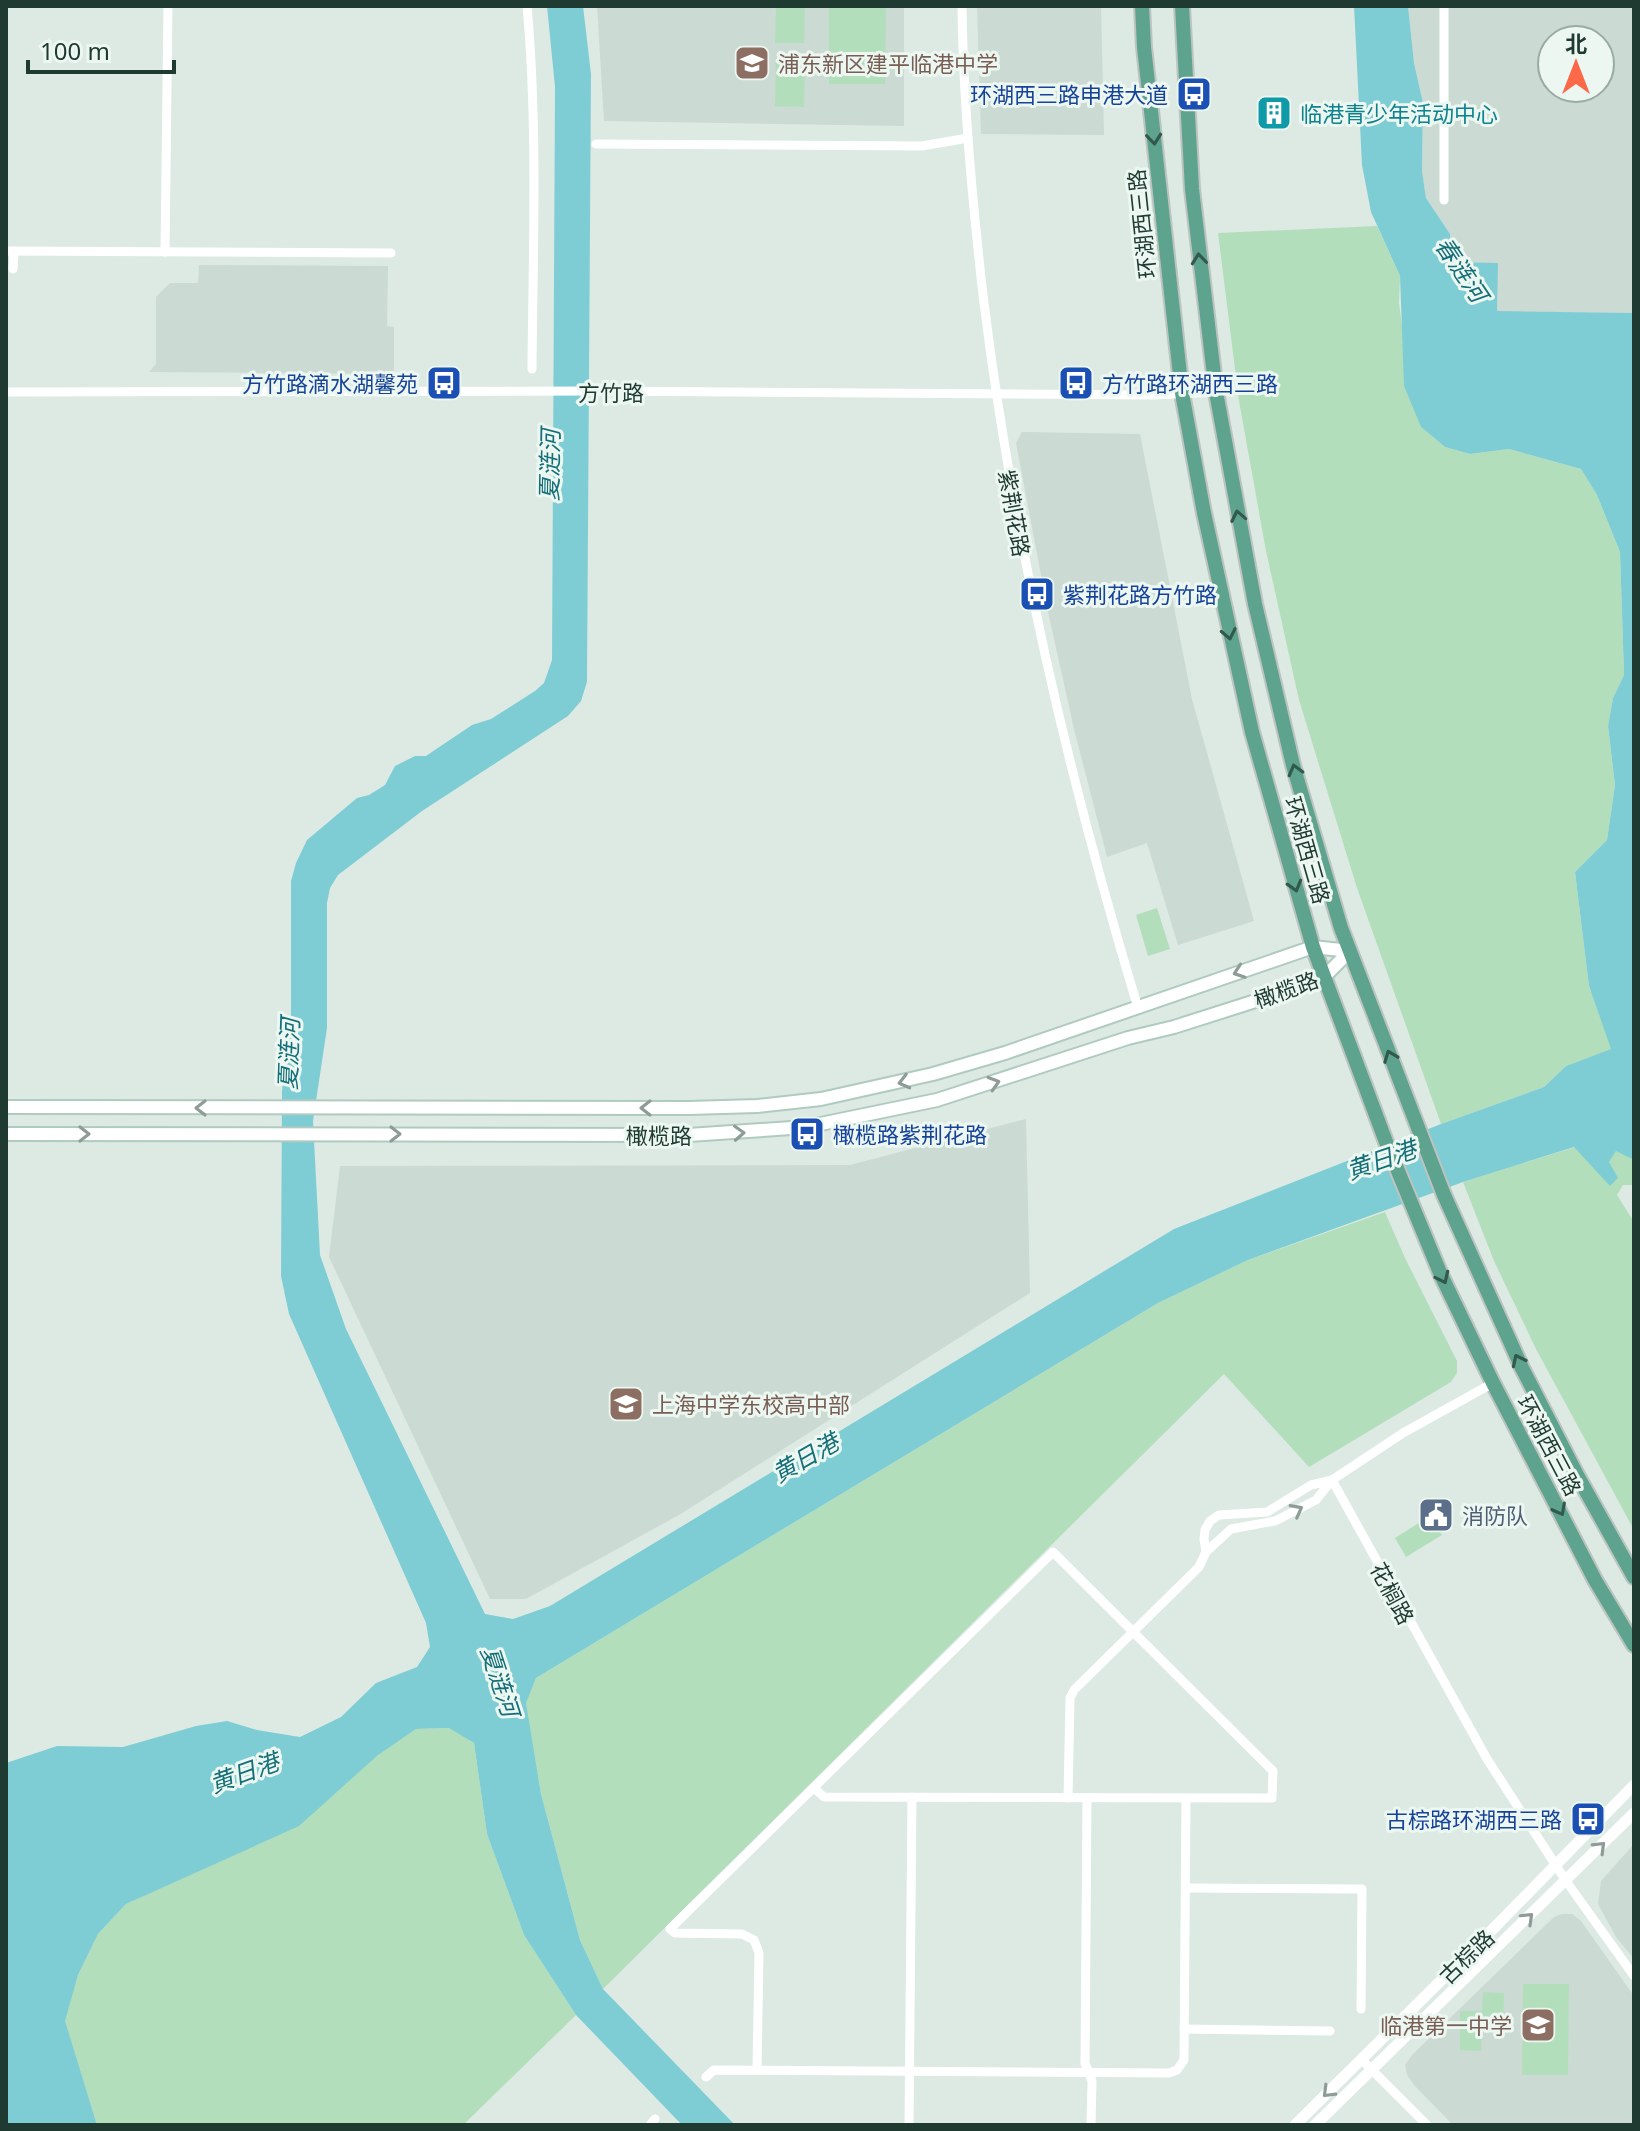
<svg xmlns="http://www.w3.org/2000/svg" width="1640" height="2131" font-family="'Noto Sans','Noto Sans SC',sans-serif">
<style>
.built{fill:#cbdad2;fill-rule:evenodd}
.green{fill:#b3debc}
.water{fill:#7fcdd4}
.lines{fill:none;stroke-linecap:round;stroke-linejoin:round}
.secondary-casing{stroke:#afcbbf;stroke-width:16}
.primary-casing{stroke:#bcc4c1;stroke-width:18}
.minor{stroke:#fff;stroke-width:9}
.tertiary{stroke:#fff;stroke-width:11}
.secondary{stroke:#fff;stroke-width:12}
.primary{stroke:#5ea38d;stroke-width:14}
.oneway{stroke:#315a4d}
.oneway2{stroke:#8e9c98}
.labels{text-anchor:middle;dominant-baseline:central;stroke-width:6;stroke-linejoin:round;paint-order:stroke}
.education-label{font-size:22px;fill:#785e54;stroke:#edf7f1;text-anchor:start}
.transit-label{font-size:22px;fill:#164399;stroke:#edf7f1;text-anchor:end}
.culture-label{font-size:22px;fill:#0d838f;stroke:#edf7f1;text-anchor:start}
.street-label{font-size:22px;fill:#1e3a31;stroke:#edf7f1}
.service-label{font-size:22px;fill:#4e5e75;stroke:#edf7f1;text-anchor:start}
.water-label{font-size:24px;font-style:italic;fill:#146f79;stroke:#edf7f1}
</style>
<rect width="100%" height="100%" fill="#ddeae3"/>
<g class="built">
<path d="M597 6H904V126L604 121Z"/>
<path d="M977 6H1101L1104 135 981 134Z"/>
<path d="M1408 6H1634V313L1496 312 1450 262V234L1426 198 1422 171 1423 103 1414 63ZM1552 40H1600V88H1552Z"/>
<path d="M199 265 388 266 387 326 394 327V374L149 372 156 364V297L170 283H198Z"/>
<path d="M1022 432 1140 434 1192 699 1254 921 1178 945 1147 843 1107 857 1074 729 1048 612 1016 443Z"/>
<path d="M1026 1119 1030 1293 679 1515 526 1599H490L329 1257 340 1166 850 1165Z"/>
<path d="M1634 1844V1959L1616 1937 1598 1904 1601 1881Z"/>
<path d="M1562 1914H1572L1581 1921 1634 1996V2125H1453L1414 2085 1407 2075 1405 2065 1412 2055 1554 1917Z"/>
</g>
<g class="green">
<path d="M776 6H805L804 43H775Z"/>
<path d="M829 6H886L885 84H829Z"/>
<path d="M776 58 805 59 804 107 775 106Z"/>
<path d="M1377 226 1400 276 1399 303 1405 347 1421 427 1445 447 1470 454 1509 449 1581 469 1597 495 1620 552 1624 675 1613 698 1608 727 1615 785 1607 840 1575 872 1589 986 1612 1049 1566 1066 1544 1087 1441 1124 1357 888 1299 700 1266 551 1239 401 1218 233Z"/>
<path d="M1157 908 1170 949 1148 956 1136 915Z"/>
<path d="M1575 1147 1609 1162 1616 1150 1634 1160V1185H1623L1617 1195 1634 1222V1530L1536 1349 1494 1261 1463 1182Z"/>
<path d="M1385 1212 1405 1258 1457 1361V1373L1451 1382 1309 1467 1224 1374 603 1989 580 1940 541 1794 525 1703 536 1678 1158 1303 1248 1260Z"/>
<path d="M1430 1516 1442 1535 1406 1557 1395 1538Z"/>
<path d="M450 1728 474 1743 487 1834 524 1935 576 2015 463 2125H97L64 2021 78 1975 98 1934 126 1904 183 1877 416 1729Z"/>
<path d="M1523 1984H1569L1568 2075H1522Z"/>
<path d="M1483 1992 1504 1993 1503 2032H1482L1481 2051 1460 2050V2011H1482Z"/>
</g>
<path class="water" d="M547 6H583L591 74 587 682 581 701 568 716 422 811 338 875 330 888 327 903V1028L313 1121 320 1255 346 1329 485 1614 513 1619 550 1606 1174 1229 1441 1124 1544 1087 1566 1066 1611 1049 1589 986 1575 872 1607 840 1615 785 1608 726 1613 698 1624 675 1620 552 1597 495 1581 469 1509 449 1470 454 1445 447 1421 427 1404 386 1400 276 1371 212 1362 165 1354 6H1408L1414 63 1423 103 1422 171 1426 198 1450 234V262L1498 263 1497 311 1634 313V1160L1616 1151 1609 1162 1618 1178 1610 1186 1574 1147 1463 1182 1248 1260 1158 1303 536 1678 526 1703 541 1794 580 1940 603 1989 735 2125H682L576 2015 524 1935 487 1834 474 1743 449 1728 416 1729 378 1755 299 1826 126 1904 98 1934 78 1975 65 2021 97 2125H6V1763L57 1746 123 1747 196 1726 227 1721 257 1730 300 1737 341 1717 376 1683 417 1667 430 1647 426 1623 289 1314 281 1276 282 1091 291 1014V881L296 863 307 840 357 798 369 795 385 785 395 766 415 756H426L472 725 491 719 535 691 544 683 552 660 555 87Z"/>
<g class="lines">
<defs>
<g id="secondary">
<path d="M6 1107 689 1108 757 1106 821 1099 933 1074 1005 1053 1313 947 1350 951"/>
<path d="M6 1134 689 1135 806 1127 937 1100 1128 1038 1174 1027 1290 990 1323 978 1350 951"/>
</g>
<g id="primary">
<path d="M1142 6 1144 47 1182 393 1204 513 1252 732 1313 947 1386 1142 1441 1275 1493 1383 1595 1580 1634 1645"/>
<path d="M1182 6 1192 189 1216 392 1255 604 1293 765 1341 928 1444 1195 1522 1368 1577 1475 1634 1577"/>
</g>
</defs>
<use href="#secondary" class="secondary-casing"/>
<use href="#primary" class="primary-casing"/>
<g class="minor">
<path d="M527 6C538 127 533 248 532 369"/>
<path d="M962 6C963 102 972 199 983 295 1013 540 1067 772 1138 1008"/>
<path d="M1444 6V200"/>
<path d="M596 144 922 146 968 138"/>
<path d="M6 251 391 253"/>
<path d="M165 252 168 6"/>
<path d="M13 269 14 251"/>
<path d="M6 392 598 391 1153 395 1216 392"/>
<path d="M1493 1383 1403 1433 1332 1480 1487 1759 1566 1881 1634 1976"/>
<path d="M1206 1552 1204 1539 1205 1530 1210 1521 1219 1515 1267 1512 1311 1485 1332 1480"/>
<path d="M1068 1798 1070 1698 1074 1690 1199 1567 1206 1552 1231 1529 1275 1521 1316 1500 1332 1480"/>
<path d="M1087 1798 1085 2063 1092 2081 1091 2125"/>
<path d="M1186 1888 1362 1889 1361 2009"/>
<path d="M1184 2029 1330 2031"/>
<path d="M1361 2059 1427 2125"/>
<path d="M757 2070 759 1953 754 1940 742 1934 675 1933 670 1929 1053 1552 1273 1771 1272 1798 824 1797 815 1789"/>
<path d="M706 2077 714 2070 1169 2073 1177 2070 1184 2060 1186 1798"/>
<path d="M650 2125 655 2119"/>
<path d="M909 2125 912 1797"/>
</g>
<g class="tertiary">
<path d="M1295 2125 1490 1932 1634 1785"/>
<path d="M1315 2125 1634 1813"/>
</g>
<use href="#secondary" class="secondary"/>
<use href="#primary" class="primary"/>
</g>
<defs><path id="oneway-chevron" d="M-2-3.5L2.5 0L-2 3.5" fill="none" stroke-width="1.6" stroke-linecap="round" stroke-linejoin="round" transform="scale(2)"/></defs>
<g class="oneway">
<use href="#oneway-chevron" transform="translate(1154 139) rotate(84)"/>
<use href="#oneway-chevron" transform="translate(1199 259) rotate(-96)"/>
<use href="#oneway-chevron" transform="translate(1238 516) rotate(-101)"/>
<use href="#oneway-chevron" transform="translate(1229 634) rotate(78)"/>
<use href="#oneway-chevron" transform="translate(1295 770) rotate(-105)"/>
<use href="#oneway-chevron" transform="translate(1295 886) rotate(74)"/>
<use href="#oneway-chevron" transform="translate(1390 1056) rotate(-111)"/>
<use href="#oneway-chevron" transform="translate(1443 1278) rotate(65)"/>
<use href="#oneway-chevron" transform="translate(1518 1360) rotate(-116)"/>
<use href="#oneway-chevron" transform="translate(1560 1510) rotate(62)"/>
</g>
<g class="oneway2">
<use href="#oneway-chevron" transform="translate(1239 972) rotate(161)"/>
<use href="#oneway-chevron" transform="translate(904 1082) rotate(166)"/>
<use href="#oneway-chevron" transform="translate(994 1083) rotate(-17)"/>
<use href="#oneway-chevron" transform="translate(201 1108) rotate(-180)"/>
<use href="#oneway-chevron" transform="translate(646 1108) rotate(180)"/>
<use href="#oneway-chevron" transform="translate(739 1133) rotate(-3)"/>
<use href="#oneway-chevron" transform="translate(84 1134)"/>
<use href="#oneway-chevron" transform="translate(395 1134)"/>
<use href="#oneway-chevron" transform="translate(1297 1510) rotate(-28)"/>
<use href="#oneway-chevron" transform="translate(1600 1847) rotate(-45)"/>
<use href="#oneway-chevron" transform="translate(1528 1918) rotate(-44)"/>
<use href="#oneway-chevron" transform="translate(1328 2092) rotate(135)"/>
</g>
<defs>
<symbol id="school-square" viewBox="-11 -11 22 22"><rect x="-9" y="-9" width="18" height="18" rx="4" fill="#8d6e63" stroke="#edf7f1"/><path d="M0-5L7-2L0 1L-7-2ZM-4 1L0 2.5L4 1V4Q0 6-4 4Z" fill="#fff"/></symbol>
<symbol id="bus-square" viewBox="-11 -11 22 22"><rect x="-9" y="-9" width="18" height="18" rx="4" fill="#1a4fb4" stroke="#edf7f1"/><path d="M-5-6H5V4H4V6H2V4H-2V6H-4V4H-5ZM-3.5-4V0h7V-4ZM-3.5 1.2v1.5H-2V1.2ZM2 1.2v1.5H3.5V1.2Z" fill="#fff"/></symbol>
<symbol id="building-square" viewBox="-11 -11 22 22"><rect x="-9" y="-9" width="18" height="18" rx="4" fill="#0f9aa8" stroke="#edf7f1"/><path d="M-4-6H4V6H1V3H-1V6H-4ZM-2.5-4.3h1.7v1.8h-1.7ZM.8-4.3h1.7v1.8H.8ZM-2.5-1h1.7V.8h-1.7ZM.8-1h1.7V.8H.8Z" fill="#fff"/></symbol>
<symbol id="civic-square" viewBox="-11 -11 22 22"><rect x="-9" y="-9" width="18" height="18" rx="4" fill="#5c6f8a" stroke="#edf7f1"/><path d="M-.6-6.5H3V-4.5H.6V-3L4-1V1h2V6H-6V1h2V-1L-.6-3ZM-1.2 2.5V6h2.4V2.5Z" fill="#fff"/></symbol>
</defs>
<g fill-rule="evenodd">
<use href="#school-square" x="732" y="43" width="40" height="40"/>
<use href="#bus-square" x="1174" y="74" width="40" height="40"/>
<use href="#building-square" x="1254" y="93" width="40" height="40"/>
<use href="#bus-square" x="424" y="363" width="40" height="40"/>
<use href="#bus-square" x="1056" y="363" width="40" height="40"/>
<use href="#bus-square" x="1017" y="574" width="40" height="40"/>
<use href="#bus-square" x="787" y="1114" width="40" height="40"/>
<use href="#school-square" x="606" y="1384" width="40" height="40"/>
<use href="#civic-square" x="1416" y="1495" width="40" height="40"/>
<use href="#bus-square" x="1568" y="1799" width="40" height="40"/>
<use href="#school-square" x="1518" y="2005" width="40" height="40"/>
</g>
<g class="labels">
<g class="education-label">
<text x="778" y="63">浦东新区建平临港中学</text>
<text x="652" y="1404">上海中学东校高中部</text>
<text x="1512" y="2025" text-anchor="end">临港第一中学</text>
</g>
<g class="transit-label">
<text x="1168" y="94">环湖西三路申港大道</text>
<text x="418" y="383">方竹路滴水湖馨苑</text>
<text x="1102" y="383" text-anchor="start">方竹路环湖西三路</text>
<text x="1063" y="594" text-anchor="start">紫荆花路方竹路</text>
<text x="833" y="1134" text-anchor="start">橄榄路紫荆花路</text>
<text x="1562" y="1819">古棕路环湖西三路</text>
</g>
<g class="culture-label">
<text x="1300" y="113">临港青少年活动中心</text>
</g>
<g class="street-label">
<text transform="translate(1141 224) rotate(-96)">环湖西三路</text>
<text x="611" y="392">方竹路</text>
<text transform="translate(1015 513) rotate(80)">紫荆花路</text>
<text transform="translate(1308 850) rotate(74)">环湖西三路</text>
<text transform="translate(1286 989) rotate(-20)">橄榄路</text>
<text x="659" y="1135">橄榄路</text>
<text transform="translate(1550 1445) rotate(62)">环湖西三路</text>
<text transform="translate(1393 1593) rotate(62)">花榈路</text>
<text transform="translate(1466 1956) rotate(-44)">古棕路</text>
</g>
<g class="service-label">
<text x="1462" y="1515">消防队</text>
</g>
<g class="water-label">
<text transform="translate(1462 269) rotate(56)">春涟河</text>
<text transform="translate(549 465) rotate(-89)">夏涟河</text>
<text transform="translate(288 1054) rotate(-88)">夏涟河</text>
<text transform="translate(1381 1159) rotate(-19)">黄日港</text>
<text transform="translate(805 1457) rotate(-30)">黄日港</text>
<text transform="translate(501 1681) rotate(72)">夏涟河</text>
<text transform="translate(244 1772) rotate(-20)">黄日港</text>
</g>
</g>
<rect width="1640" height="2131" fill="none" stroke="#1e3a31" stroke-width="16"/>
<g transform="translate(1576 64)"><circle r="38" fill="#edf7f1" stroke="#9aaba4" stroke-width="2"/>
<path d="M0-6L14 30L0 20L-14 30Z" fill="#fc6948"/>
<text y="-12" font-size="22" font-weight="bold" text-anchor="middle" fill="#1e3a31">北</text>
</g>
<path d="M28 60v12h146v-12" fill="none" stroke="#1e3a31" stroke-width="4"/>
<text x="40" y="60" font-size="24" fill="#1e3a31" stroke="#edf7f1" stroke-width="6" paint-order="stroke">100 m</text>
</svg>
